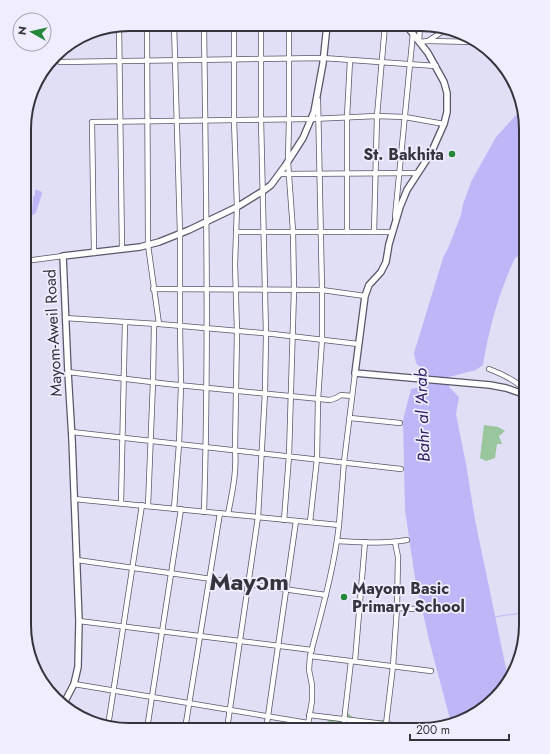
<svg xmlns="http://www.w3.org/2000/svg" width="550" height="754" font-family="Jost,sans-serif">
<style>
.green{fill:#9ac69d}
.water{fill:#beb7f7}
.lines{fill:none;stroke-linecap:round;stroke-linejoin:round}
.stream{stroke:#beb7f7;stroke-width:1}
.minor-casing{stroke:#595769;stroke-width:6}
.major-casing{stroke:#595769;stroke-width:8}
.minor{stroke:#fff;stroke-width:4.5}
.major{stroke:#fff;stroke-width:5.5}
.poi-dot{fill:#268639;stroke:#efedff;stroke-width:1.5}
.labels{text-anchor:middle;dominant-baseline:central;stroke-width:3.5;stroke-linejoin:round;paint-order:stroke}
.poi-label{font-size:16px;font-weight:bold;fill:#35343c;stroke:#efedff;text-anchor:end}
.street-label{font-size:16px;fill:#35343c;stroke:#efedff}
.water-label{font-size:17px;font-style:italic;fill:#2f1c64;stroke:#efedff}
.town-label{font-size:24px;font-weight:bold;fill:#35343c;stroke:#efedff}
.rim{fill:none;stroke:#35343c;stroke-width:2}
</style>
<rect width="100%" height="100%" fill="#e1dff5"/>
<g class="green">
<path d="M484 425 498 427 505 431 499 436 502 444H497L495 458 486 461 480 458Z"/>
<path d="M348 713 356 720H387L390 727 381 725 369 730H339L321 716 346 719Z"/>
</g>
<g class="water">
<path d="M522 110 526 128V252L515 258C499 292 489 328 483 365L476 370 449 377V387L459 397 456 414 466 464 475 520 507 673 510 679 508 684 467 719 451 723 430 644 415 578 405 510 403 420 411 389 423 386 425 372 416 363 414 353 443 258 449 246 461 215 463 204 472 180 496 137 514 117Z"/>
<path d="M35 190H37L42 192V194L36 212 35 214 32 215 33 197 35 195Z"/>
</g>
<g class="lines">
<path class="stream" d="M495 617 507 615 526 613"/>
<defs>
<g id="minor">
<path d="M147 24 148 245 159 324 273 334 358 344"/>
<path d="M174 24 180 234V326L181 385 179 444 174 509"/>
<path d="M204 24C206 187 209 349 204 512"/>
<path d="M420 25 419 42 428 41 446 29"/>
<path d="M119 26 122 249"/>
<path d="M428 41 476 42"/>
<path d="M60 62 323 58 436 66"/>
<path d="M280 174 418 173"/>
<path d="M395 217 413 33"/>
<path d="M236 232H374L377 116 385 25"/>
<path d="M347 232V117L350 60"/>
<path d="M374 232H392"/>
<path d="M94 253 92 122 311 119 377 116 405 117 444 124"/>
<path d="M25 261 63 256"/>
<path d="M153 289 322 290 365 296"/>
<path d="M65 318 157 324"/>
<path d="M489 369C502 374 516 380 526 391"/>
<path d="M68 372 168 384 330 400 336 398 341 395 352 396"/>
<path d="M350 418 400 423"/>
<path d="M72 432 401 469"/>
<path d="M74 499 339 525 344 462 355 373"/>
<path d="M121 503 125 322"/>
<path d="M148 506 153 382 154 324"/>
<path d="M228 514C232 493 237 472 235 450L237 331 235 264 237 207 234 120V24"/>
<path d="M284 520 289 456 294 290 293 231 288 162 289 119V24"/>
<path d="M310 522 317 459 318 399 322 340V290L318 100"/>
<path d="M337 541C360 542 384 544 407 540"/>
<path d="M77 560 326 595"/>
<path d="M359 606 416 609"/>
<path d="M79 621 312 650"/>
<path d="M310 656 431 671"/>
<path d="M355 661 365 542"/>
<path d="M74 684 308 723"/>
<path d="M309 715 426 729"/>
<path d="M386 724 393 666 397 608 398 557 395 542"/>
<path d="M108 726 142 505"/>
<path d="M147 729 181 509"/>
<path d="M185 729 220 513"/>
<path d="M227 729 258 517 265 393 266 334 261 119V24"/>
<path d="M266 730 296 521"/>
<path d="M307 730 312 701V685L309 670 310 656C321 613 334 570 339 525"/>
<path d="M343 730 351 661"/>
</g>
<g id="major">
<path d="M406 25 428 53 444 82 447 93V112L444 124 431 153 407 190 400 207 389 244 386 262 381 272 369 285 365 296 355 373 490 385 506 388 526 395"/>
<path d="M63 705 74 684 78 667 79 621 72 439 68 372 63 256 140 247 159 242 189 230 237 207 263 191 271 185 285 166 303 138 314 112 323 63 327 25"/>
</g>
</defs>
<use href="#minor" class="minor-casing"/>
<use href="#major" class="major-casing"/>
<use href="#minor" class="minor"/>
<use href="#major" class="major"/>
</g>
<g class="poi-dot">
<circle cx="452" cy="154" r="4"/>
<circle cx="344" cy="597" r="4"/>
</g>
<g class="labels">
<g class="poi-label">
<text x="444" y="154">St. Bakhita</text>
<text x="352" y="588" text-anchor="start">Mayom Basic<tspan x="352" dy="18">Primary School</tspan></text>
</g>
<g class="street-label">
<text transform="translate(53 333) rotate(-93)">Mayom-Aweil Road</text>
</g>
<g class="water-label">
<text transform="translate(422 415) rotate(-92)">Bahr al 'Arab</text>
</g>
<g class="town-label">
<text x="249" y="581">Mayɔm</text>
</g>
</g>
<path d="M0 0H550V754H0ZM129 31H421A98 98 0 0 1 519 129V625A98 98 0 0 1 421 723H129A98 98 0 0 1 31 625V129A98 98 0 0 1 129 31Z" fill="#efedff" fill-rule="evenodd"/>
<path class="rim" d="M129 31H421A98 98 0 0 1 519 129V625A98 98 0 0 1 421 723H129A98 98 0 0 1 31 625V129A98 98 0 0 1 129 31Z"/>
<g transform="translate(32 32) rotate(278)"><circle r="19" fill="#efedff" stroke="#a5a3b1"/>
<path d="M0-3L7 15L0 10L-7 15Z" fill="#268639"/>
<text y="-6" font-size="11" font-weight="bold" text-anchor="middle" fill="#35343c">N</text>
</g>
<path d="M410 734v6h99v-6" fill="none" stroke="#35343c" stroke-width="2"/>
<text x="416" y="734" font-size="12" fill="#35343c" stroke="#efedff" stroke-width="3" paint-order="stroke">200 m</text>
</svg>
